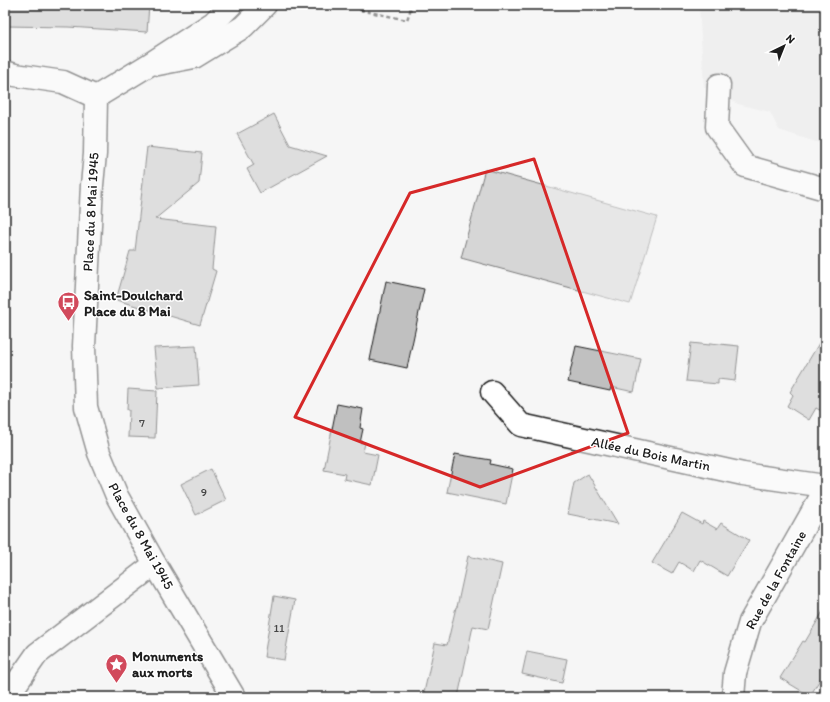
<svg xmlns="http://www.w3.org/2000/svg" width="830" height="702" font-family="Itim,sans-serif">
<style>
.built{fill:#e6e6e6}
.green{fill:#d6d6d6;stroke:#797979}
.building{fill:#c0c0c0;stroke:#1c1c1c}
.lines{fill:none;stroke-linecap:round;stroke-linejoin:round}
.minor-casing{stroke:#1c1c1c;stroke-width:25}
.path{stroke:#1c1c1c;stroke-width:2.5;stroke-dasharray:4 3;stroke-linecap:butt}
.minor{stroke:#fff;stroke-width:22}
.marked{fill:none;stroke:#d62828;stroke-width:3;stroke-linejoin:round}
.labels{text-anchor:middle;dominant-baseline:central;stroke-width:3;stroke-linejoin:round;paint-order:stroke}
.number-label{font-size:12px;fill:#454545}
.street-label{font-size:14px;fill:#1c1c1c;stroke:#fff}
.poi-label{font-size:14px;font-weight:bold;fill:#1c1c1c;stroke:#fff;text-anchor:start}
</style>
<rect width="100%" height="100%" fill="#f6f6f6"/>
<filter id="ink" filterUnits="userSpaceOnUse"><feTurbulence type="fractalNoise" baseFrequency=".025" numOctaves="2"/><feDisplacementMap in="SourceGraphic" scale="8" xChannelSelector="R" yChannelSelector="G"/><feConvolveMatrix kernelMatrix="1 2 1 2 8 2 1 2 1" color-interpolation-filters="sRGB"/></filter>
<g filter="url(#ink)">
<path class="built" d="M699 5H825V145L779 130 770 112 738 104 704 87Z"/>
<path class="green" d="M485 169 657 217 630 304 461 258Z"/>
<g class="building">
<path d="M5 5H149L147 32 68 27 5 26Z"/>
<path d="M274 114 290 145 327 156 260 193 247 169 254 165 237 134Z"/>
<path d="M147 147 202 153 199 183 155 219 216 226 212 269 216 271 200 325 116 300 130 251H135Z"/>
<path d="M386 281 424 289 407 368 370 360Z"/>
<path d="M825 333V413L816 408 809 420 787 406 793 395 790 392Z"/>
<path d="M691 343 710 345V343L739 346 735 381 718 379V384L686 381Z"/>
<path d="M196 346 199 385 158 388 154 348Z"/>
<path d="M576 346 641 359 634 392 611 387 610 391 568 382Z"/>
<path d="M128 389 157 391 155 438 128 437 129 410H127Z"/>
<path d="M337 404 363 409 360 428 363 429 360 443H365L363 452 378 455 372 485 344 479 345 474 324 470Z"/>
<path d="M455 454 491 460 490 464 513 469 506 504 447 492Z"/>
<path d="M211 469 226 500 196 515 181 484Z"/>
<path d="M588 474 618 524 568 514 574 483Z"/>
<path d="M682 513 702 524 703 521 717 529 721 523 749 540 727 576 700 560 694 571 679 562 672 574 652 563Z"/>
<path d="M468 556 502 564 488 629 473 626 458 697H423L435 643 447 645 456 607H457Z"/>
<path d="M274 596 295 600 284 660 264 657Z"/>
<path d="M825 608V671L810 696 780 678 803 641 805 642Z"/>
<path d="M527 651 567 659 562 683 522 674Z"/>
</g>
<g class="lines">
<defs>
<g id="minor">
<path d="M158 64 194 57 243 27 265 5"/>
<path d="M5 72 15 75 63 82 96 97"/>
<path d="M719 85 717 127 745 166 825 189"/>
<path d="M96 97 95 154 92 185 84 346 86 407 99 453 117 496 155 564 234 697"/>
<path d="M96 97 147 66 213 23 231 5"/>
<path d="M492 392 521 425 743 474 825 486"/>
<path d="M7 697 37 654 155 564"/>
<path d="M733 697 735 673 750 622 825 490"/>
</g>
</defs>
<use href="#minor" class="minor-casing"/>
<path class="path" d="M355 5 360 10 407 20 412 5"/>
<use href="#minor" class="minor"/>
</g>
</g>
<path d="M0 0H830V702H0ZM534 159 628 433 480 487 295 417 410 193Z" fill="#f6f6f6" fill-opacity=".55" fill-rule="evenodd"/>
<path class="marked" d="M534 159 628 433 480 487 295 417 410 193Z"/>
<defs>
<symbol id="bus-pin" viewBox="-11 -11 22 30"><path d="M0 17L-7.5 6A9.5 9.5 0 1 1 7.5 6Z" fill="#d1495b" stroke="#fff"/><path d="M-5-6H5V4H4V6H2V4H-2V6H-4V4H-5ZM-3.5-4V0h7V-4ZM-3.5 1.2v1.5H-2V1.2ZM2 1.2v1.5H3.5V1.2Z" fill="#fff"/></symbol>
<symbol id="sight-pin" viewBox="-11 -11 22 30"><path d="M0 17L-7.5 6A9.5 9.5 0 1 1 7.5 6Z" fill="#d1495b" stroke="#fff"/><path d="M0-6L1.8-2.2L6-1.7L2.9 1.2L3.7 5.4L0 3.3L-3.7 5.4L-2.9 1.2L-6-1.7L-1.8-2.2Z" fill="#fff"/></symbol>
</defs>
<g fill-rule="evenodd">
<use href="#bus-pin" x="56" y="290" width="25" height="34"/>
<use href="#sight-pin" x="104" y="652" width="25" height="34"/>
</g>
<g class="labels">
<g class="number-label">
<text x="142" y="423">7</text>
<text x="204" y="492">9</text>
<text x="279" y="628">11</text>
</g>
<g class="street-label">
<text transform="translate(91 212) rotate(-87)">Place du 8 Mai 1945</text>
<text transform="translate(651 454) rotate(12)">Allée du Bois Martin</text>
<text transform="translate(141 536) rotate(61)">Place du 8 Mai 1945</text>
<text transform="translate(776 580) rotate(-61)">Rue de la Fontaine</text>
</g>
<g class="poi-label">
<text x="84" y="295">Saint-Doulchard<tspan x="84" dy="16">Place du 8 Mai</tspan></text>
<text x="132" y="656">Monuments<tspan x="132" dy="16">aux morts</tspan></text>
</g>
</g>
<rect width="830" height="702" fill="none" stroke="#fff" stroke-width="20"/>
<rect x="10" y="10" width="810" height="682" fill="none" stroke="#1c1c1c" stroke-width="1.5" filter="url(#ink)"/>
<g transform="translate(784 46) rotate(43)" stroke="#ffffff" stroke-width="3" paint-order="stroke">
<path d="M0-3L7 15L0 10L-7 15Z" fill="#1c1c1c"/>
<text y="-6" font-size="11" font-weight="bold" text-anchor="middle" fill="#1c1c1c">N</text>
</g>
</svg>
